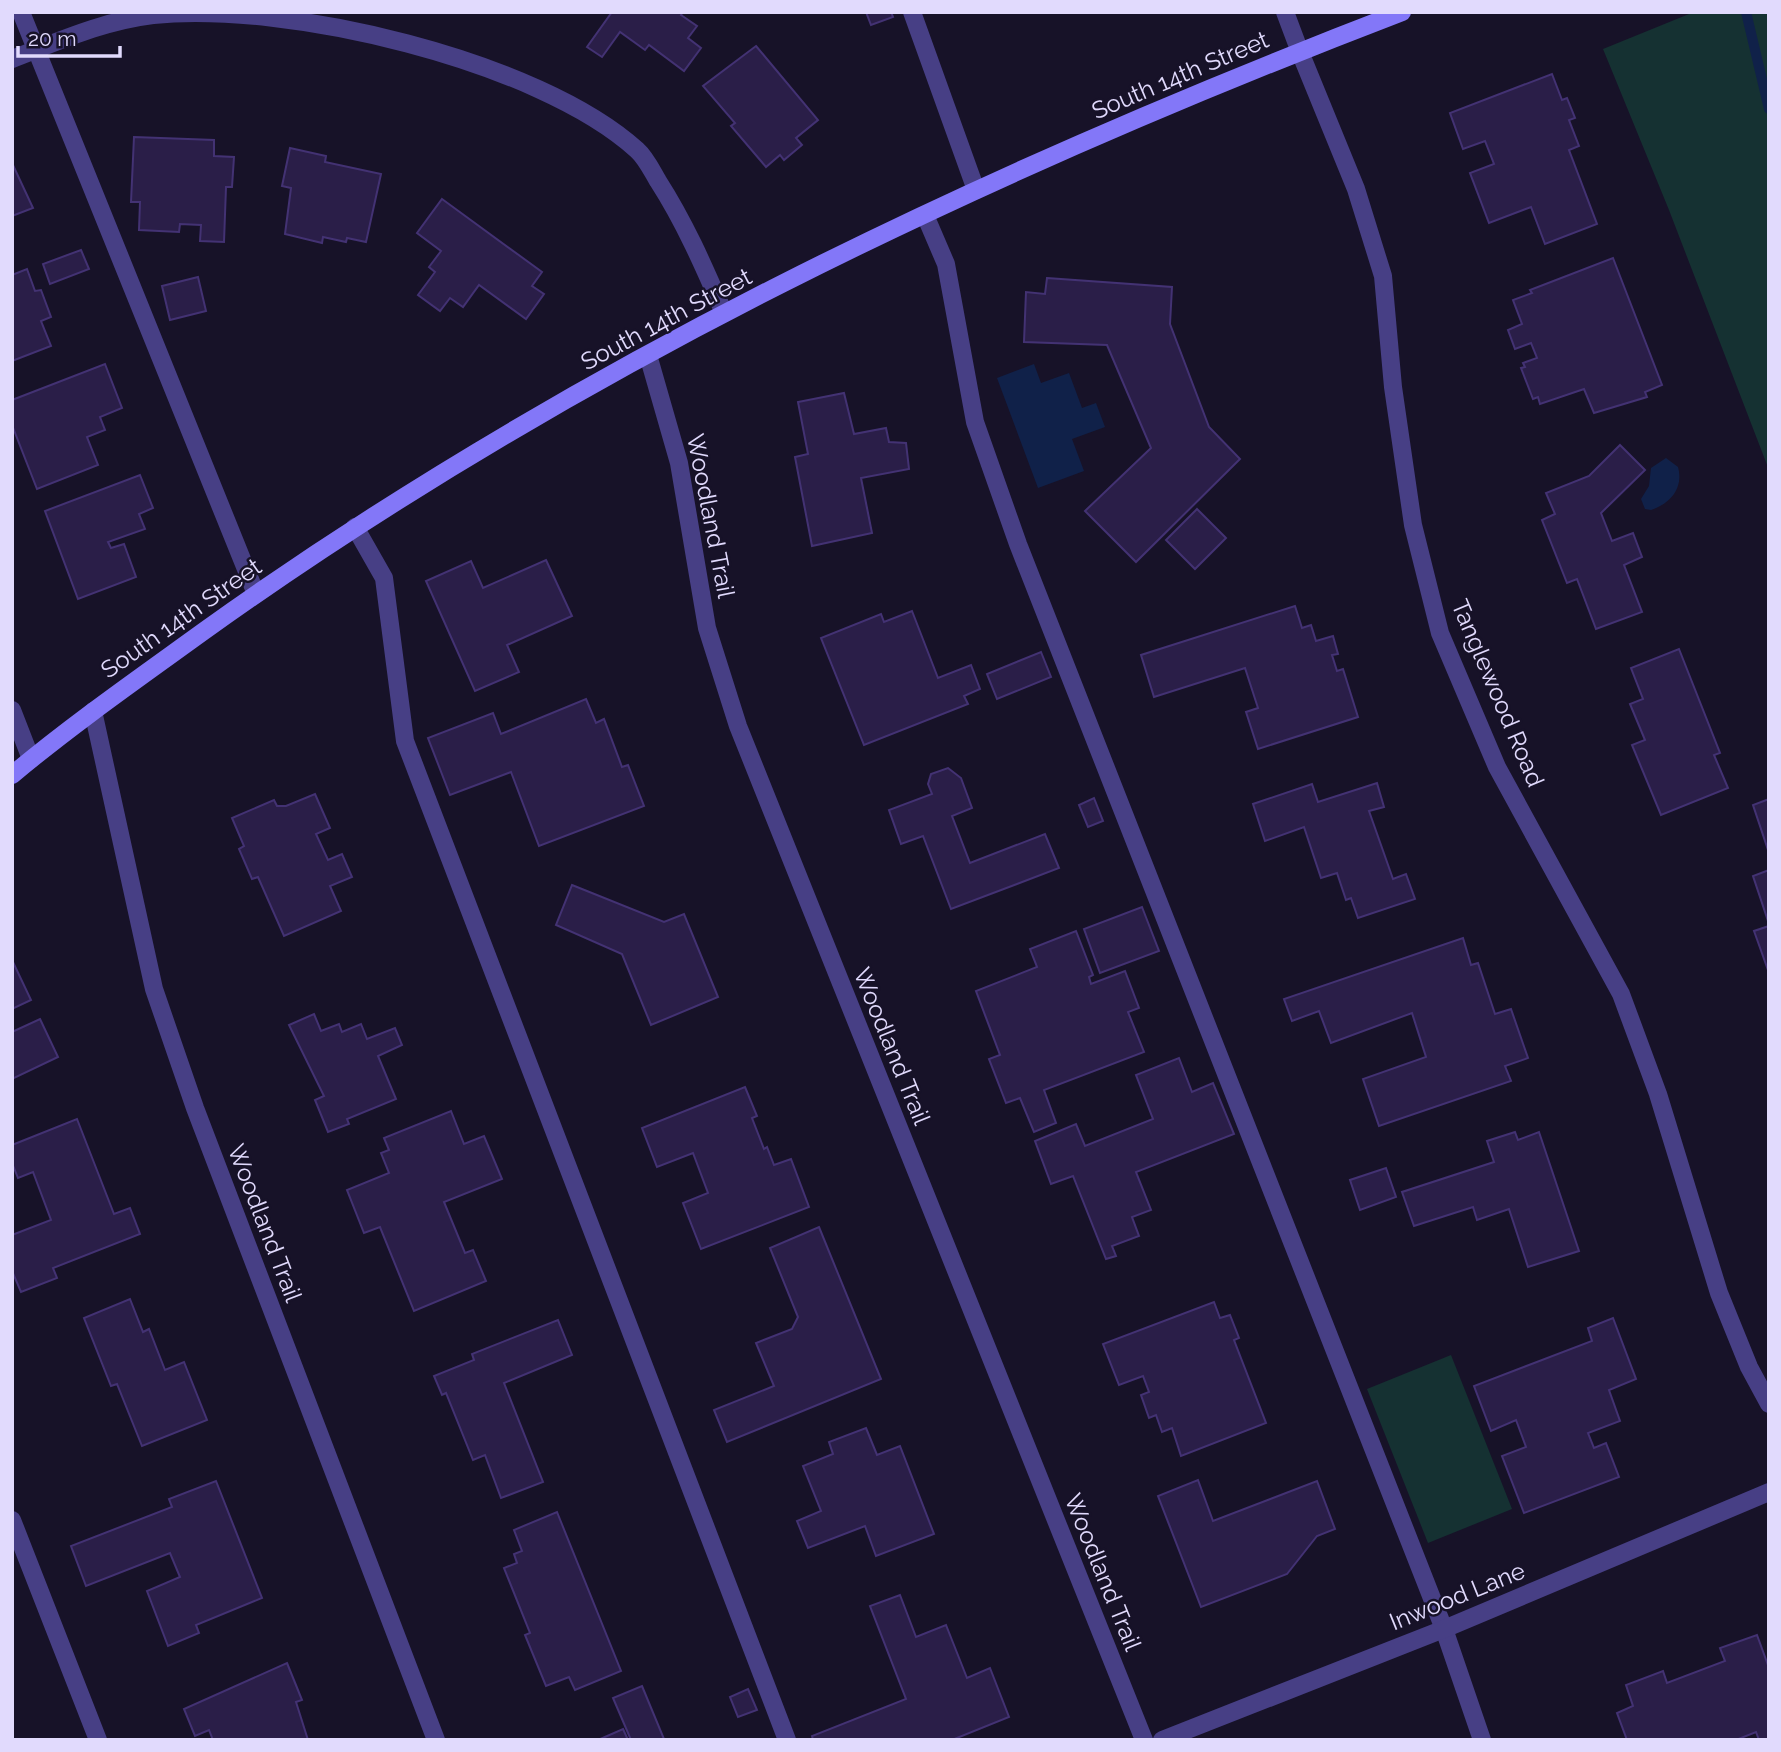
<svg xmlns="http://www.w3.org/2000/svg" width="1781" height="1752" font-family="Raleway,sans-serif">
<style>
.green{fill:#153132}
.water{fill:#102149}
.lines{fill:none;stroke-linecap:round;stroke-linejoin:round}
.stream{stroke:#102149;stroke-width:10}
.building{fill:#2a1e48;stroke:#433273;stroke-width:2}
.service{stroke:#473f85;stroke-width:18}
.minor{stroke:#473f85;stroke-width:18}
.tertiary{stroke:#473f85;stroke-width:18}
.secondary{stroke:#8377f8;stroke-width:18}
.labels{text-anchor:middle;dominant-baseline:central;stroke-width:5;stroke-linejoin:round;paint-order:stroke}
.street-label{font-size:24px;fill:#e1dafd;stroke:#171228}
</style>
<rect width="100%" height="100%" fill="#171228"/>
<g class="green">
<path d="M1694 12H1769V470L1669 210 1603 49Z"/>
<path d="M1451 1355 1512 1509 1428 1543 1367 1389Z"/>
</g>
<g class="water">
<path d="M1034 364 1041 383 1069 373 1082 408 1096 403 1105 427 1072 439 1084 471 1038 488 997 378Z"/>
<path d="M1666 458 1678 467C1684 488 1670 504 1651 510L1645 509 1641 499 1649 486 1651 468Z"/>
</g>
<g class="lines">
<path class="stream" d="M1746 12 1769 109"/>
</g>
<g class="building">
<path d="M612 12H683L681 15 697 26 688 38 701 48 684 71 649 45 645 50 620 32 602 57 587 47Z"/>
<path d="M866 12H891L893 17 871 25Z"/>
<path d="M756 46 818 120 796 138 802 145 784 160 780 155 766 167 731 126 735 123 703 86Z"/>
<path d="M1552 74 1562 100 1567 98 1575 118 1569 120 1579 146 1569 150 1597 224 1545 244 1531 207 1489 223 1470 173 1494 164 1485 141 1463 149 1450 113Z"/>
<path d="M134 137 214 140V156L234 157 232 187H226L224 242 200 241 201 225 180 224 179 232 139 230 140 202H131Z"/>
<path d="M290 148 326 156 325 162 381 174 366 242 347 238 346 242 323 237 322 243 285 234 291 188 282 186Z"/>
<path d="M12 163 33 208 12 216Z"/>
<path d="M442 199 542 272 532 286 544 294 526 319 479 285 463 307 450 298 440 311 418 295 435 272 429 267 441 251 417 233Z"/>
<path d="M81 250 89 269 50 284 43 264Z"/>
<path d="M1613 258 1662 385 1645 392 1647 397 1594 413 1584 389 1540 404 1538 397 1533 399 1521 368 1525 367 1523 363 1537 358 1531 343 1515 349 1508 330 1522 324 1513 300 1532 293 1530 290Z"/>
<path d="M27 269 35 291 41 290 51 317 41 321 51 346 12 361V275Z"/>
<path d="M198 277 206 311 170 320 162 286Z"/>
<path d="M1047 278 1172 287 1170 324 1209 427 1240 459 1136 562 1085 511 1151 448 1107 345 1024 342 1026 292 1045 294Z"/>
<path d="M105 364 122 408 100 417 105 430 87 437 98 465 37 489 12 425V400Z"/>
<path d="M844 393 854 434 886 428 889 442 906 443 909 469 861 478 872 533 812 546 795 457 808 454 798 402Z"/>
<path d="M1620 445 1645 470 1601 513 1612 541 1633 533 1642 557 1624 565 1642 612 1596 629 1577 579 1567 583 1542 520 1555 514 1546 493 1589 476Z"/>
<path d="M140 475 153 508 139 514 145 529 108 542 111 548 124 544 136 577 78 599 45 511Z"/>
<path d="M1197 509 1226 538 1195 569 1166 540Z"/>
<path d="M546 560 572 616 507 645 519 672 475 691 426 581 471 561 483 588Z"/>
<path d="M1295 606 1302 628 1311 625 1316 641 1333 636 1338 654 1332 655 1337 671 1343 669 1358 717 1258 749 1246 712 1258 708 1245 668 1154 697 1141 655Z"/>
<path d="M912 611 938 678 971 665 980 689 964 696 968 704 864 745 821 638 881 614 884 622Z"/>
<path d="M1679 649 1720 753 1714 755 1728 788 1661 815 1632 745 1645 740 1630 704 1643 699 1631 668Z"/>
<path d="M1041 652 1051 677 997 699 987 674Z"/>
<path d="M586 699 596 723 604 719 622 767 628 765 644 806 539 846 511 772 450 795 428 738 493 713 501 734Z"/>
<path d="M948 768 961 778 972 808 952 816 970 863 1045 834 1059 868 951 909 923 836 901 844 889 810 932 794 928 784 931 774Z"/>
<path d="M1377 783 1384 807 1369 811 1393 879 1406 874 1415 899 1358 918 1351 898 1346 900 1337 873 1321 878 1304 827 1265 841 1253 804 1312 784 1318 802Z"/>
<path d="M315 794 330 828 316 834 328 860 342 854 352 877 330 886 341 911 284 936 258 877 252 879 239 849 244 846 232 818 274 800 277 806H286Z"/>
<path d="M1094 798 1103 821 1088 827 1079 805Z"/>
<path d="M1769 799V853L1753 805Z"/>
<path d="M1769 870V924L1753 876Z"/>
<path d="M572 885 664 922 684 914 718 997 651 1025 622 954 556 925Z"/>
<path d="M1142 907 1159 951 1100 973 1084 929Z"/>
<path d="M1769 926V973L1754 931Z"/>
<path d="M1076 931 1093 975 1089 977 1091 984 1125 971 1139 1008 1128 1012 1144 1052 1044 1090 1056 1123 1034 1132 1020 1098 1006 1103 989 1059 1000 1055 976 991 1037 967 1030 949Z"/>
<path d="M1463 938 1471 965 1478 963 1495 1014 1511 1009 1528 1058 1505 1066 1511 1081 1379 1126 1363 1079 1426 1057 1412 1013 1331 1043 1319 1011 1292 1021 1284 999Z"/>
<path d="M12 960 31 1000 12 1009Z"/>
<path d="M314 1014 321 1031 339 1024 342 1032 361 1024 367 1039 395 1028 402 1045 378 1056 396 1099 347 1119 349 1124 328 1132 315 1100 324 1096 289 1025Z"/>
<path d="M40 1019 58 1057 12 1079V1032Z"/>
<path d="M1179 1058 1192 1092 1213 1083 1234 1134 1136 1172 1151 1210 1132 1217 1139 1236 1112 1246 1116 1256 1106 1259 1073 1176 1051 1184 1035 1141 1076 1124 1085 1146 1153 1119 1136 1075Z"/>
<path d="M745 1087 757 1116 752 1118 764 1149 767 1147 774 1165 791 1159 809 1207 701 1249 683 1203 708 1193 693 1153 657 1167 642 1128Z"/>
<path d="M451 1111 464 1144 484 1136 502 1179 444 1202 465 1253 473 1250 486 1281 414 1311 380 1227 364 1233 347 1190 389 1173 381 1153 389 1150 384 1138Z"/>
<path d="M77 1119 114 1214 130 1208 140 1234 53 1268 57 1278 21 1292 12 1271V1235L51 1220 33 1172 18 1178 12 1163V1145Z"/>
<path d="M1515 1132 1518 1140 1539 1132 1579 1251 1528 1267 1509 1209 1477 1220 1473 1207 1414 1226 1402 1192 1494 1162 1487 1141Z"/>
<path d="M1386 1168 1396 1197 1360 1210 1350 1180Z"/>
<path d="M819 1227 881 1379 727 1442 714 1410 774 1386 756 1343 792 1329 798 1317 770 1248Z"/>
<path d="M130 1299 143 1332 149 1329 165 1370 184 1362 207 1420 142 1446 117 1384 111 1386 84 1318Z"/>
<path d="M1214 1302 1220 1318 1230 1315 1239 1338 1234 1340 1266 1423 1181 1456 1172 1428 1162 1432 1156 1415 1149 1418 1141 1395 1149 1392 1143 1376 1119 1385 1103 1344Z"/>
<path d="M1613 1318 1636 1379 1609 1390 1620 1421 1588 1433 1594 1448 1606 1443 1619 1477 1524 1513 1502 1456 1526 1447 1516 1420 1491 1431 1474 1386 1592 1341 1588 1328Z"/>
<path d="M558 1320 572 1355 504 1383 543 1482 501 1498 485 1455 473 1460 446 1393 442 1395 434 1376 474 1360 472 1354Z"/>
<path d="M866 1428 877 1455 900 1446 934 1534 876 1556 865 1526 808 1548 797 1521 821 1511 803 1466 833 1454 829 1442Z"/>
<path d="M1198 1480 1213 1521 1317 1481 1335 1529 1317 1536 1287 1574 1201 1607 1158 1496Z"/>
<path d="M216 1481 262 1598 196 1625 199 1633 168 1646 147 1591 180 1577 170 1553 86 1586 71 1546 172 1507 169 1499Z"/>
<path d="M557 1512 621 1671 575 1690 569 1677 546 1686 525 1635 530 1633 504 1568 517 1563 514 1554 522 1551 514 1530Z"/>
<path d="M900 1595 916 1637 946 1625 967 1678 990 1668 1009 1717 952 1740H813L812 1736 906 1699 870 1606Z"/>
<path d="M1757 1635 1769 1668V1740H1759L1756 1732 1736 1740H1627L1617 1713 1633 1706 1626 1685 1663 1671 1667 1683 1725 1661 1720 1648Z"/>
<path d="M287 1663 302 1700 296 1702 308 1740H213L209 1730 195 1736 184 1709Z"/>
<path d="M642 1686 664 1739 662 1740H631L613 1698Z"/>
<path d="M748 1689 757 1710 738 1717 730 1697Z"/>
<path d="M623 1729 628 1740H598Z"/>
</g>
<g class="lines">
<g class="service">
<path d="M21 12 256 594"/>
<path d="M912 12 976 190"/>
<path d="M925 215 946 264 975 422 1018 544 1444 1629 1482 1740"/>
<path d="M355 527 384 578 405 741 787 1740"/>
<path d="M12 1520 98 1740"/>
</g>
<g class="minor">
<path d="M1300 52 1356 189 1383 276 1393 387 1413 525 1440 633 1497 767 1621 994 1658 1094 1719 1293 1749 1367 1769 1404"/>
<path d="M12 59C59 41 103 21 153 15 285 1 538 60 637 150 646 158 652 171 658 181 685 223 704 267 724 313"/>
<path d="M648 355 679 463 707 628 738 726 1144 1740"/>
<path d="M12 710 31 759"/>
<path d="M93 711 154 989 195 1108 436 1740"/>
<path d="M1162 1740 1444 1629 1769 1492"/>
</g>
<path class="tertiary" d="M1285 12 1300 52"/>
<path class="secondary" d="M12 775C73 724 139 678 204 631 571 368 982 173 1402 12"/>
</g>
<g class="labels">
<g class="street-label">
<text transform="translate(1180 75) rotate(-23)">South 14th Street</text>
<text transform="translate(666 319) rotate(-28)">South 14th Street</text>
<text transform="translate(711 516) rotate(79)">Woodland Trail</text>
<text transform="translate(181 618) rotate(-35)">South 14th Street</text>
<text transform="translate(1498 693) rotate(67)">Tanglewood Road</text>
<text transform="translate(892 1046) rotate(68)">Woodland Trail</text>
<text transform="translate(265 1223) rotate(69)">Woodland Trail</text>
<text transform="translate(1103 1572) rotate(68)">Woodland Trail</text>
<text transform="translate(1457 1596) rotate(-22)">Inwood Lane</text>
</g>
</g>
<rect width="1781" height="1752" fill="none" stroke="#e1dafd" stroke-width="28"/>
<path d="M18 46v10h102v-10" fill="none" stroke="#e1dafd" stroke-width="3.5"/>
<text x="28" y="46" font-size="21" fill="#e1dafd" stroke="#171228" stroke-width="5" paint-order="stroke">20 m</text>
</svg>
